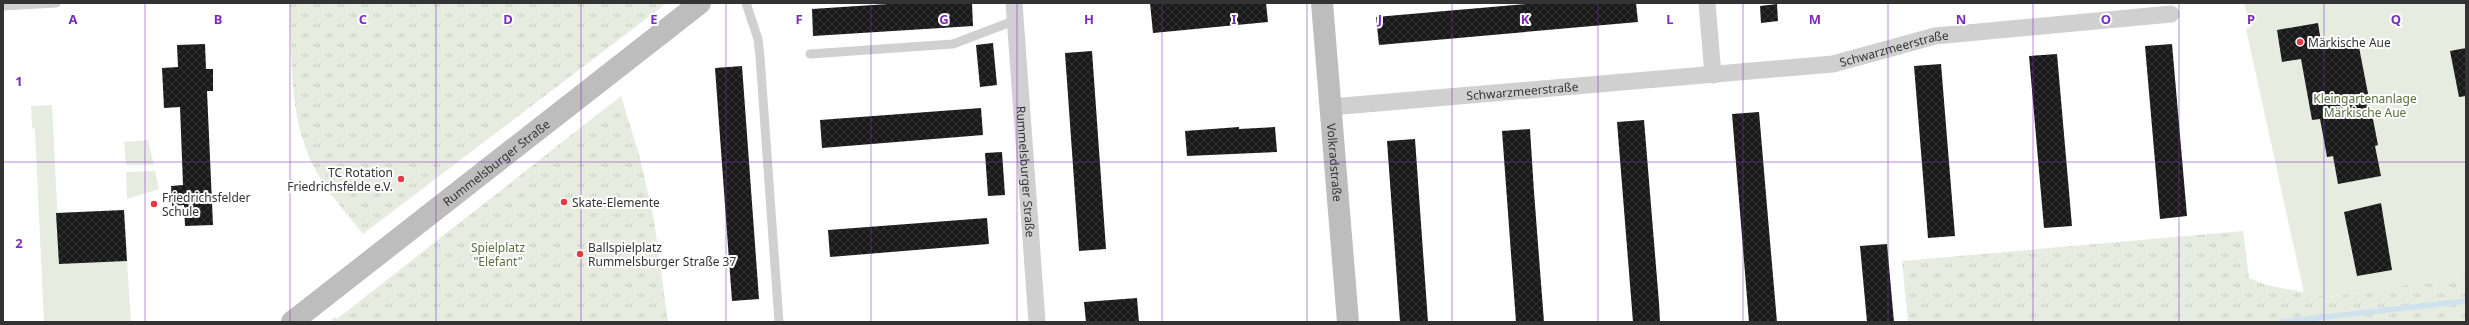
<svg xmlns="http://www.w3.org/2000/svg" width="2469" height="325" font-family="'Noto Sans',sans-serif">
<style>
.green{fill:#e6ecdf}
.park{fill:url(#park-tufts)}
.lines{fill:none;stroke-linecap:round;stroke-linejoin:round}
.stream{stroke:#cfe2ee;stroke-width:5.5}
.building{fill:url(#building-cross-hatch)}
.lane{stroke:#d0d0d0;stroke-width:9}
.street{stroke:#d0d0d0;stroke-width:17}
.secondary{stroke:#bdbdbd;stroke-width:22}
.grid{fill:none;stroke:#7b2cbf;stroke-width:1;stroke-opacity:0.55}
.poi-dot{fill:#e63946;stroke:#fff;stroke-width:1.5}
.labels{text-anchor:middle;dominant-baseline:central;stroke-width:4;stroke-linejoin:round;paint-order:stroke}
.poi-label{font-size:12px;fill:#333;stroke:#fff;text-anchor:start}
.street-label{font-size:12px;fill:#333;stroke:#fff}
.park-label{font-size:12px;fill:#56703f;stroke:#fff}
.grid-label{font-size:13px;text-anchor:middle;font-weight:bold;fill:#7b2cbf;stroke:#fff;stroke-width:4;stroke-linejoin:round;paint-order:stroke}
</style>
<defs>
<pattern id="park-tufts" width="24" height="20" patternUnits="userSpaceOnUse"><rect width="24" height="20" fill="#e6ecdf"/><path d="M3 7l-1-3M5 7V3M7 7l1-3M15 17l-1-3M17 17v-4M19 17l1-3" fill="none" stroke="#c6cbc0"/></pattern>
<pattern id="building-cross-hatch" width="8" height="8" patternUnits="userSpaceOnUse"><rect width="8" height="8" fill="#1a1a1a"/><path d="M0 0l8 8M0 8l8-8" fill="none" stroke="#333"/></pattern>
</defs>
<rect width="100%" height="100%" fill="#fff"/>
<g class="green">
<path d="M2244 3H2466V276L2328 297 2304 293 2246 29 2250 28Z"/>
<path d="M52 105 60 264 127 261 131 322H44L35 129 32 128 31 106Z"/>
<path d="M148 140 154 165H126L124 142Z"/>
<path d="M155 171 159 189 127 199 126 172Z"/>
</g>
<g class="park">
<path d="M290 3H667L363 234C349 216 332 198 320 178 288 126 292 62 290 3Z"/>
<path d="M621 96 640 158 654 220 668 322H329L335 317 337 319Z"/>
<path d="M2243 231 2249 278 2266 285 2328 297 2466 276V322H1908L1902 261Z"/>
</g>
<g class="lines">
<path class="stream" d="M2282 322 2466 301"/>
</g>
<g class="building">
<path d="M903 3H972L973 26 813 36 812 9Z"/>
<path d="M1150 3H1266L1268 22 1153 33Z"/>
<path d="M1537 3H1636L1638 22 1379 45 1376 17Z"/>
<path d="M1777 4 1778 21 1761 23 1760 6Z"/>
<path d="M2318 23 2322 48 2358 42 2378 145 2375 146 2381 176 2338 184 2333 156 2327 157 2320 119 2312 120 2301 59 2282 62 2277 30Z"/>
<path d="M993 43 997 85 980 87 976 45Z"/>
<path d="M205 44 206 69H213V91H207L213 225 185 226 184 205 172 206 171 186 183 185 180 107 164 108 162 68 178 67 177 45Z"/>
<path d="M2172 44 2187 216 2160 219 2145 46Z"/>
<path d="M2466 48V96L2459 97 2450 51Z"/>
<path d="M1092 51 1106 249 1079 251 1065 53Z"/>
<path d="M2057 54 2072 226 2044 228 2029 56Z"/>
<path d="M1941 64 1955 236 1928 238 1914 66Z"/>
<path d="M742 66 759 299 732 301 715 68Z"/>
<path d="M981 108 983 135 822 148 820 120Z"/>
<path d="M1759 112 1768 218 1777 322H1749L1732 114Z"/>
<path d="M1644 120 1659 303 1660 322H1633L1617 122Z"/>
<path d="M1239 127V129L1275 127 1277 152 1187 156 1185 131Z"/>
<path d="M1530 129 1534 192 1544 322H1516L1502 131Z"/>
<path d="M1415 139 1428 322H1400L1387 141Z"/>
<path d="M1002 152 1005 195 988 196 985 153Z"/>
<path d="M2381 203 2392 270 2357 276 2344 212Z"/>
<path d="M124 210 127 261 59 264 56 213Z"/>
<path d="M987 218 989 244 830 257 828 230Z"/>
<path d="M1887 244 1894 322H1867L1860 246Z"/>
<path d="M1137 298 1139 322H1086L1084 302Z"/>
</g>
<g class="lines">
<g class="lane">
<path d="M746 3 758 39 760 57 779 322"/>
<path d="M3 6 56 3"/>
<path d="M810 54 953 44 1016 20"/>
</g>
<g class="street">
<path id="s1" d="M1014 3 1037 322"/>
<path d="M1707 3 1713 75"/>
<path id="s2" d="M1331 107 1833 64 1935 36 2171 14"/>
</g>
<g class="secondary">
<path id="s3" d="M1322 3 1348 322"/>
<path id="s4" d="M292 322 700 3"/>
</g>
</g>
<path class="grid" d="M145 3V322M290 3V322M436 3V322M581 3V322M726 3V322M871 3V322M1017 3V322M1162 3V322M1307 3V322M1452 3V322M1598 3V322M1743 3V322M1888 3V322M2033 3V322M2179 3V322M2324 3V322M3 162H2466"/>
<g class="poi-dot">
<circle cx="2300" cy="42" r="4"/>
<circle cx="401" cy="179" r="4"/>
<circle cx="564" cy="202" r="4"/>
<circle cx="154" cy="204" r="4"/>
<circle cx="580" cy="254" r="4"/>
</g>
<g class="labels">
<g class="poi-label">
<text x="2308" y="42">Märkische Aue</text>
<text x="393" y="172" text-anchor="end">TC Rotation<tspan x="393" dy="14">Friedrichsfelde e.V.</tspan></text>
<text x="162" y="197">Friedrichsfelder<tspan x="162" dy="14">Schule</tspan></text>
<text x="572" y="202">Skate-Elemente</text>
<text x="588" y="247">Ballspielplatz<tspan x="588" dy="14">Rummelsburger Straße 37</tspan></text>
</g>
<g class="street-label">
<text stroke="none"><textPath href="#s2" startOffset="567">Schwarzmeerstraße</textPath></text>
<text stroke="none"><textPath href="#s2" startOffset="192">Schwarzmeerstraße</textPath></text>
<text stroke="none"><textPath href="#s3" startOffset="160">Volkradstraße</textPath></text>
<text stroke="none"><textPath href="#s4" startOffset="259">Rummelsburger Straße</textPath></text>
<text stroke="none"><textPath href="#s1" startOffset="169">Rummelsburger Straße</textPath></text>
</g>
<g class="park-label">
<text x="2365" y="98">Kleingartenanlage<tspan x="2365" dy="14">Märkische Aue</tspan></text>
<text x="498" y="247">Spielplatz<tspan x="498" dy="14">"Elefant"</tspan></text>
</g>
</g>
<g class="grid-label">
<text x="73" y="24">A</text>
<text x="218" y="24">B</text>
<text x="363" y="24">C</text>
<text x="508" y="24">D</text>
<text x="654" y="24">E</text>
<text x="799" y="24">F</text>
<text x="944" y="24">G</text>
<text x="1089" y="24">H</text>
<text x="1234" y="24">I</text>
<text x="1380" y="24">J</text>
<text x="1525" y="24">K</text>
<text x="1670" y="24">L</text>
<text x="1815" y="24">M</text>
<text x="1961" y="24">N</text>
<text x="2106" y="24">O</text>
<text x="2251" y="24">P</text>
<text x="2396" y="24">Q</text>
<text x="19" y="86">1</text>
<text x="19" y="248">2</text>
</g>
<rect width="2469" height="325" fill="none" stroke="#333333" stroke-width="8"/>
</svg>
